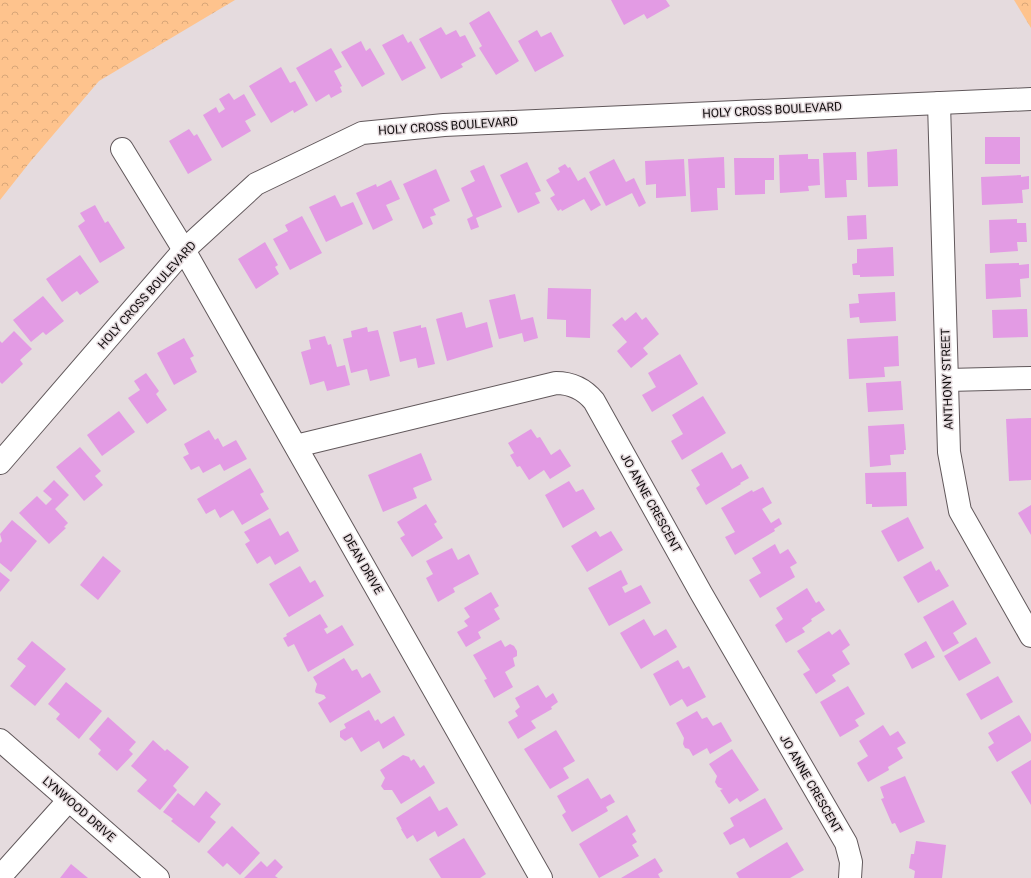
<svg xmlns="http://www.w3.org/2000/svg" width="1031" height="878" font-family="Roboto,sans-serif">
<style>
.forest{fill:url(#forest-crowns)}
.building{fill:#e39be4}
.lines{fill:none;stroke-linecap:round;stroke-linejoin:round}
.minor-casing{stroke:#61585b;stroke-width:24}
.minor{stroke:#fff;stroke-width:22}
.labels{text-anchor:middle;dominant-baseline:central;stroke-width:3;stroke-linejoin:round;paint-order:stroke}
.street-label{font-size:12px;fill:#0f0b0c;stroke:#e5dbde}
</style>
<defs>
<pattern id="forest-crowns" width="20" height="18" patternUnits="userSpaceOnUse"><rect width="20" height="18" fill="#fec38d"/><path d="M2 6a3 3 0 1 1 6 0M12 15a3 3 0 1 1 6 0" fill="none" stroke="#d8a678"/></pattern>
</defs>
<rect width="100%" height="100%" fill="#e5dbde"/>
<g class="forest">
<path d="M0 0H235L99 81 30 162 0 200Z"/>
<path d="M1014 0H1031V28Z"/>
</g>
<g class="building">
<path d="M611 0H666L670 6 647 19 644 14 624 25Z"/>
<path d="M489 11 519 61 496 75 479 48 482 46 469 23Z"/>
<path d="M441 27 446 35 456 30 460 37 465 35 476 56 461 64 463 67 441 79 419 39Z"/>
<path d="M537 30 541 37 551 32 564 56 535 72 518 41Z"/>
<path d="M403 34 408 43 411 41 426 68 402 81 382 45Z"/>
<path d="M361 41 366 51 370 48 385 74 362 87 341 52Z"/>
<path d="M331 48 342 67 334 71 342 86 340 87 342 92 331 98 329 94 316 102 296 68Z"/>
<path d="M281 67 290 83 295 81 308 105 294 113 293 110 271 123 249 86Z"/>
<path d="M229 93 234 100 244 94 256 115 245 121 251 131 222 148 203 115 216 107 219 113 225 109 219 99Z"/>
<path d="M189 129 194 136 197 134 212 160 188 174 169 141Z"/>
<rect x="985" y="137" width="35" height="27"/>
<path d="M897 149 898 186 868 187 867 152Z"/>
<path d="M856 152 857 180H846L847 197 825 198 823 153Z"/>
<path d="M808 154V159H819L820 185 808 186 809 191 780 193 779 155Z"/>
<path d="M724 157 725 188H717L718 210 691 212 688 159Z"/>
<path d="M734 158H774V180H765V194L735 195Z"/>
<path d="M614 159 626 182 634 178 646 203 639 207 632 193 606 206 589 172Z"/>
<path d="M684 159 686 196 656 198V184L646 185 645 161Z"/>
<path d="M527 162 541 191 535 193 540 203 518 213 500 175Z"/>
<path d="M565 164 568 168 570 167 578 181 585 177 601 205 591 211 584 199 562 211 561 209 558 211 550 198 555 195 546 180 560 172 558 168Z"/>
<path d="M484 165 502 207 476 218 479 227 471 230 467 219 473 216 461 188 475 181 470 171Z"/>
<path d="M436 169 450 201 433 209 436 215 430 217 433 224 423 229 403 184Z"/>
<path d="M1021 175V177L1029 176V189L1022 190 1023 203 982 205 981 177Z"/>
<path d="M391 180 400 199 386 205 393 220 373 230 356 193 376 184 377 187Z"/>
<path d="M335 195 341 207 353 202 363 224 326 242 309 207Z"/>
<path d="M95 205 105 223 108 221 125 248 100 263 78 226 85 221 80 213Z"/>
<path d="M866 215 867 239 848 240 847 216Z"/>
<path d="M302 216 322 253 290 270 273 239 288 231 285 225Z"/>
<path d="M1017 219V223H1026L1027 242H1017L1018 251 990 253 989 220Z"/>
<path d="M265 242 278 265 275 267 279 274 256 289 238 259Z"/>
<path d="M893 247 894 276 860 277V275H853L852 264 857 263V249Z"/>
<path d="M80 255 99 282 80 295 77 291 62 302 46 279Z"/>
<path d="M1019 263V265L1029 264V278L1020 279 1021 297 986 299 985 264Z"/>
<path d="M548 288 591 289 590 338 566 337V320L547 319Z"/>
<path d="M895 292 896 321 860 323 859 317 850 318 849 304 859 303 858 294Z"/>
<path d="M515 294 521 320 533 317 538 338 524 342 522 333 499 339 489 300Z"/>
<path d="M43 296 64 321 46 335 43 332 31 342 13 320Z"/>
<path d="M1027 309 1028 337 993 338 992 310Z"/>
<path d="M462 312 466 328 487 322 493 347 447 361 436 319Z"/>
<path d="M636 312 642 320 646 317 659 334 643 348 648 354 631 368 617 351 627 342 612 325 622 317 625 321Z"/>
<path d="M421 325V328L426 327 435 364 418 368 416 358 400 362 393 332Z"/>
<path d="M367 327 368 332 378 330 390 376 370 381 367 369 351 373 343 339 352 337 351 331Z"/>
<path d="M14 331 32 349 20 360 23 364 2 384 0 382V341L2 343Z"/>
<path d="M325 336 328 345 331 344 337 367 345 365 350 385 327 391 324 381 310 385 301 352 311 349 309 340Z"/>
<path d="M898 336 899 366 884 367 885 377 849 379 847 339Z"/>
<path d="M184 338 194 356 190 358 197 372 174 385 157 353Z"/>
<path d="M680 354 698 384 652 412 642 395 656 387 648 373Z"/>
<path d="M146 373 159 391 156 394 167 410 147 424 128 398 140 390 134 381Z"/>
<path d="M901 381 903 410 868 412 866 383Z"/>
<path d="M703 396 726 433 682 460 671 441 683 434 672 415Z"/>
<path d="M119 411 135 432 102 456 87 435Z"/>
<path d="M1031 418V480L1009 481 1006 419Z"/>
<path d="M904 424 906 450H904V454L890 455 891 465 870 467 868 426Z"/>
<path d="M531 429 537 438 540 437 551 455 560 449 571 466 550 479 544 470 529 480 520 466 517 467 510 455 514 453 508 443Z"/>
<path d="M209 430 215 440 218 438 223 447 236 440 247 459 224 471 220 464 203 473 199 466 191 470 183 457 189 454 184 444Z"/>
<path d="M80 447 101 471 95 476 103 485 84 501 56 467Z"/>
<path d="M722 452 732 469 741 464 749 478 740 483 741 484 706 505 696 488 700 485 691 470Z"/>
<path d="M421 453 432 480 413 488 417 498 383 512 368 475Z"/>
<path d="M250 468 264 492 260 494 269 509 242 525 233 510 220 518 215 509 206 514 197 499Z"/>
<path d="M906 472 907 506 872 507V504H866L865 473Z"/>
<path d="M54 480 69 495 55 509 68 523 64 527 66 528 49 544 19 513 37 496 46 505 52 499 43 491Z"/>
<path d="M569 481 576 492 583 489 595 509 563 528 545 495Z"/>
<path d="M763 487 772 503 762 509 771 523 779 518 782 524 774 529 775 531 735 555 725 537 735 532 721 508 752 490 753 492Z"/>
<path d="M426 504 437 522 434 524 443 538 412 557 400 538 405 535 397 522Z"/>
<path d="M1031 505V535L1018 513Z"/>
<path d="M908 517 924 548 898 562 881 531Z"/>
<path d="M270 518 280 536 288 531 299 551 275 565 270 556 257 564 245 544 250 541 244 532Z"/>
<path d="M12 520 37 541 11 572 0 563V543L2 541 0 534Z"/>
<path d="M596 531 600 537 611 531 623 550 587 572 571 546Z"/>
<path d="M775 544 780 554 788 549 797 563 790 567 795 577 760 598 749 580 761 573 752 558Z"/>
<path d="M452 548 458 560 469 554 479 574 453 588 455 592 438 602 426 578 433 574 426 561Z"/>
<path d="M103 556 121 571 98 600 80 585Z"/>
<path d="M931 561 936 571 939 569 949 586 918 603 903 577Z"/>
<path d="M300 566 310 583 315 580 324 596 289 617 269 584Z"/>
<path d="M621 570 628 584 622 587 625 593 641 585 651 603 609 626 588 588Z"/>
<path d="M0 572 10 580 0 592Z"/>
<path d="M807 588 816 603 819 601 825 610 811 619 812 621 802 628 805 632 786 643 775 625 783 619 776 608Z"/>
<path d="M491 592 499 606 494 609 500 619 478 632 481 638 466 647 457 632 468 626 464 621 470 617 464 608Z"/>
<path d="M953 600 967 624 953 633 959 643 943 652 923 617Z"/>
<path d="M320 614 328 627 324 629 327 634 342 625 354 645 308 672 294 644 288 647 283 638 287 636 286 634Z"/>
<path d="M644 619 654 636 666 629 677 647 641 669 620 633Z"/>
<path d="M840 629 850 645 842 651 850 664 832 675 836 681 816 694 803 674 810 670 797 651 829 631 832 635Z"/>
<path d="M976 637 991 663 959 681 944 656Z"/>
<path d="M501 640 505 647 510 644 514 646 517 651V656L513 658 515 666 505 672 513 687 494 698 484 680 487 679 473 655Z"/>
<path d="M32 641 66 669 35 706 10 686 26 666 17 659Z"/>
<path d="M926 641 935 657 912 669 904 654Z"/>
<path d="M344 658 352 671 357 669 362 678 370 673 381 692 330 723 318 703 326 698 324 695 316 693 315 691 317 684 313 677Z"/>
<path d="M678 660 683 669 689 666 706 697 687 707 682 699 670 706 653 674Z"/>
<path d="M998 676 1013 702 981 720 966 694Z"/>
<path d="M66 682 102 711 79 739 56 719 60 714 48 704Z"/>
<path d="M538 685 546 698 553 693 558 702 551 707 552 709 531 721 536 728 518 739 508 722 518 716 515 711 520 707 515 698Z"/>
<path d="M848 686 865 714 855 720 859 726 840 737 820 702Z"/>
<path d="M369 710 375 721 378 719 381 724 394 716 405 735 383 749 379 741 361 752 352 737 345 741 340 737V731L346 728 344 724Z"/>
<path d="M697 711 702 719 707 717 713 726 721 722 732 741 710 754 707 748 693 756 689 749 685 748 683 744 684 738 676 723Z"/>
<path d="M1019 715 1031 734V741L997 762 988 747 994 743 988 733Z"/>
<path d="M108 717 136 742 129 750 133 754 117 771 98 754 101 750 89 739Z"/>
<path d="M883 725 890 736 898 731 906 743 897 748 903 758 888 767 889 770 868 782 857 763 868 756 859 741Z"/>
<path d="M556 730 575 761 563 768 569 778 550 789 524 749Z"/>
<path d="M153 740 165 751 167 749 189 767 173 786 177 790 160 810 137 791 147 780 131 766Z"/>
<path d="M732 749 759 790 740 802 737 798 729 804 720 790 723 789 718 787 715 782 717 776 709 764Z"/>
<path d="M403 755 409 757 411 761 414 759 420 768 424 765 435 783 401 804 392 790H384L381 786 385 778 380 770Z"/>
<path d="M1031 760V805L1011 772Z"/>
<path d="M905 776 925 822 900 833 895 823 892 824 882 801 881 799 884 798 880 787Z"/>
<path d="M588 778 601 799 610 794 615 802 606 807 608 811 572 832 562 815 566 812 557 796Z"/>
<path d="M206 791 221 804 210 817 216 822 199 843 171 821 173 819 163 812 178 793 194 806Z"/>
<path d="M430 796 439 811 447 807 458 825 438 837 435 831 417 842 413 835 407 839 401 829 407 826 402 829 396 818Z"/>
<path d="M765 798 783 829 750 848 744 838 730 845 723 833 734 826 730 818Z"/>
<path d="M627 815 636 831 632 834 637 842 632 845 639 856 599 878 579 844Z"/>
<path d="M232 826 260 853 240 875 227 863 223 867 207 852Z"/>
<path d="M464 838 486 874 480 878H441L429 859Z"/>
<path d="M916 841 946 845 942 878H914L915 871 909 868 911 854H914Z"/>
<path d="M787 842 804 870 790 878H739L736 873Z"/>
<path d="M655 858 663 871 658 874 660 878H621Z"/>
<path d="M275 859 283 867 275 876 278 878H244L261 861 267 867Z"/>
<path d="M71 864 88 878H60Z"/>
</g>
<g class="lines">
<defs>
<g id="minor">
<path d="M939 103 949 452 960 511 1031 636"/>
<path d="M122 149 184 250 541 878"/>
<path d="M948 380 1031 378"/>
<path d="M296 446 556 383C572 383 584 389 594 401L701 593 846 843 851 862 850 878"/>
<path d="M0 463 184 250 256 184 362 133 444 125 1031 99"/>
<path d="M0 740 158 878"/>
<path d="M0 877 68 801"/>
</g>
</defs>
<use href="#minor" class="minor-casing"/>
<use href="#minor" class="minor"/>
</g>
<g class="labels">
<g class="street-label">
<text transform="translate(772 110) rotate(-3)">HOLY CROSS BOULEVARD</text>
<text transform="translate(448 126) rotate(-4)">HOLY CROSS BOULEVARD</text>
<text transform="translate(147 295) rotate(-48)">HOLY CROSS BOULEVARD</text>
<text transform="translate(947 379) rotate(-92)">ANTHONY STREET</text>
<text transform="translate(651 503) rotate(61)">JO ANNE CRESCENT</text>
<text transform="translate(363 564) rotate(60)">DEAN DRIVE</text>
<text transform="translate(811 784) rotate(60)">JO ANNE CRESCENT</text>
<text transform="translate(79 809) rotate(41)">LYNWOOD DRIVE</text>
</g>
</g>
</svg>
